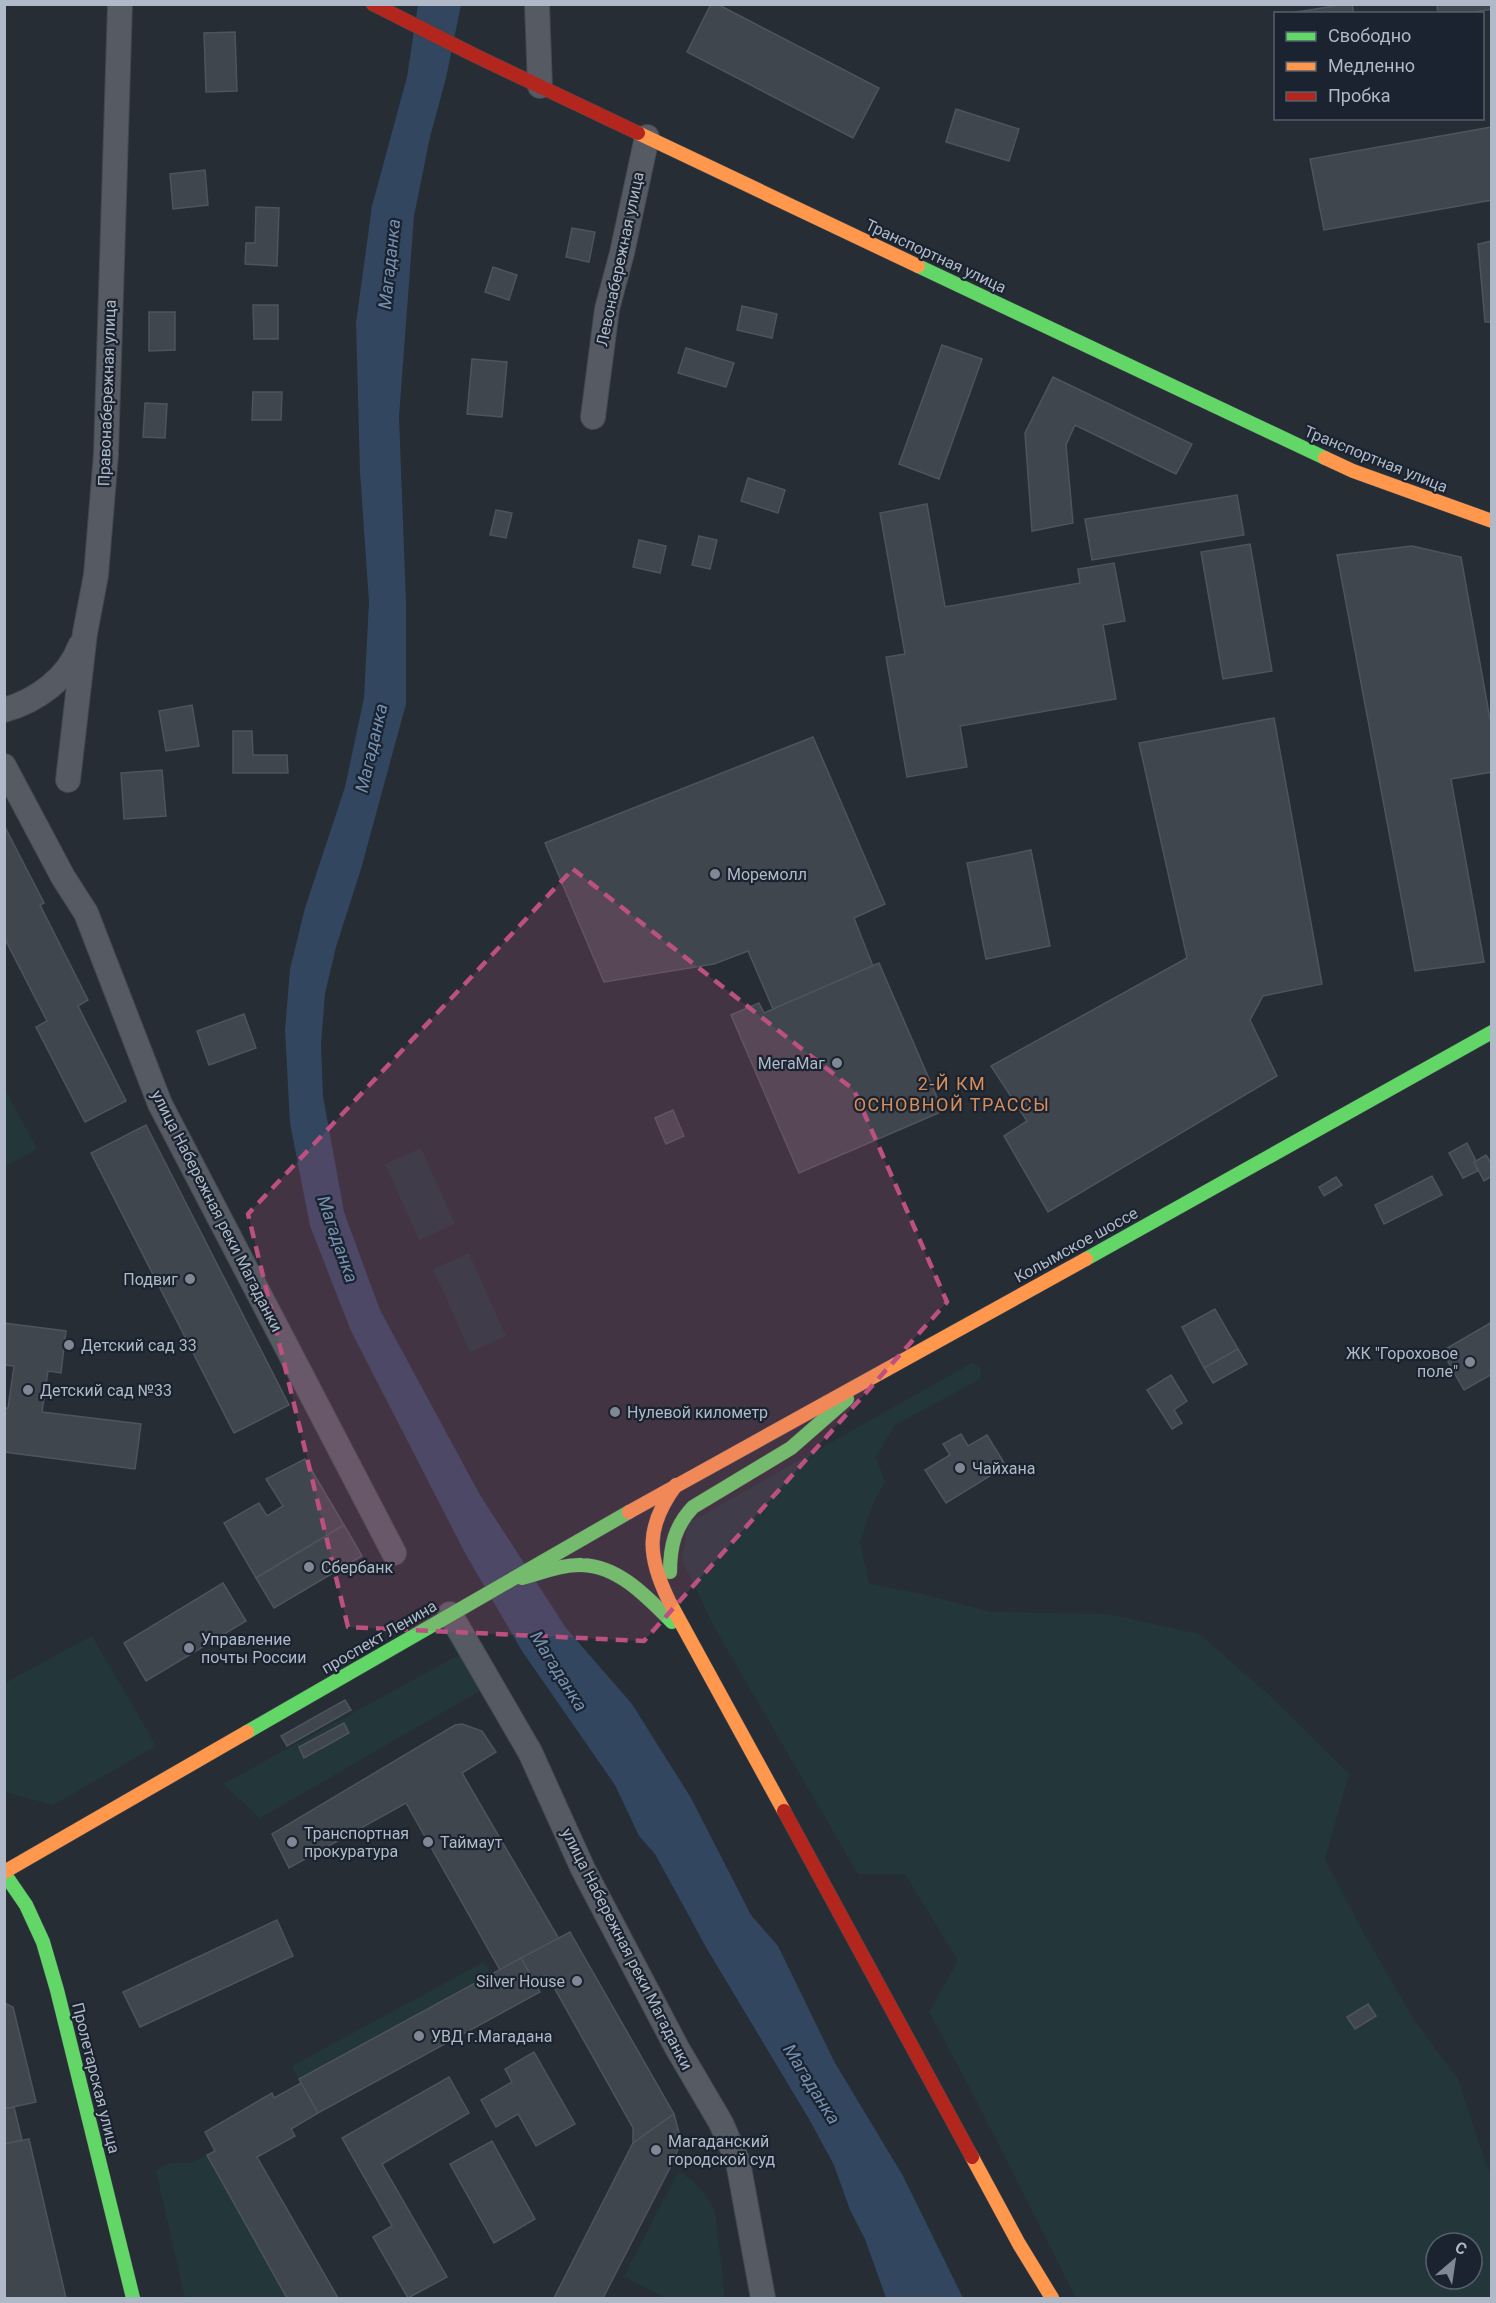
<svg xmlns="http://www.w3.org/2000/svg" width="1496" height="2303" font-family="Roboto,sans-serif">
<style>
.green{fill:#23373b;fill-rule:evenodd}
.water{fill:#32465f}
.building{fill:#40464d;stroke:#4e545d;stroke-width:1.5}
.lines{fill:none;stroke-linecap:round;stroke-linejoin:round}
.street-casing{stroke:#42484e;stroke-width:26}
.fast-casing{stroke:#42484e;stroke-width:15}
.slow-casing{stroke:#42484e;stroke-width:15}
.jam-casing{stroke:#42484e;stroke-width:15}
.street{stroke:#565b63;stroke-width:24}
.fast{stroke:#63d668;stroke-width:14}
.slow{stroke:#ff974d;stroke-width:14}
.jam{stroke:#b3261e;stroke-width:14}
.marked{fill:#bb5081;fill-opacity:0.2;stroke:#bb5081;stroke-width:4.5;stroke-dasharray:12 8;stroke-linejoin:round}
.poi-dot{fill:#7f8894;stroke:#1a232f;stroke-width:2}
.labels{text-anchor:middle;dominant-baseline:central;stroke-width:4.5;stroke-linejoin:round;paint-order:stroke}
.street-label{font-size:16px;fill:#afb9c7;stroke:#1a232f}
.poi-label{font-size:16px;fill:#afb9c7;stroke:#1a232f;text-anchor:start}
.water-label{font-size:18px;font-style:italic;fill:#7590b1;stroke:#1a232f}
.neighbourhood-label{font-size:18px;letter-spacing:1.5px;fill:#d98d58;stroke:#1a232f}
</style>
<rect width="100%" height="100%" fill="#262d35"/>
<g class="green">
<path d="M4 1088 37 1149 5 1166H4Z"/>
<path d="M421 1148 455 1224 419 1240 385 1164Z"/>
<path d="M469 1253 506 1336 470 1352 433 1269Z"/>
<path d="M972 1363 981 1369 980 1379 895 1425 876 1457 885 1482 872 1506 860 1542 869 1584 922 1594 991 1612 1108 1614 1199 1634 1267 1693 1349 1774 1325 1859 1362 1930 1416 2023 1458 2079 1485 2161 1491 2174V2298H1076L972 2092 929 2012 958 1961 905 1874H858L713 1625 682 1560 688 1523ZM1436 2243H1472V2279H1436Z"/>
<path d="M92 1636 156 1746 53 1805 5 1792V1683Z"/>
<path d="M470 1649 490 1685 260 1818 223 1784Z"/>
<path d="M484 1962 492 1975 299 2079 292 2066Z"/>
<path d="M207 2155 287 2298H185L156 2171 170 2163H190Z"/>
<path d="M678 2172 692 2180 704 2193 715 2211 725 2298H666L624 2277Z"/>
</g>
<path class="water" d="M418 5H461L446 78 430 137 414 216 399 417 406 602V704L361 869 336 947 325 994 321 1045 323 1096 344 1212 380 1310 480 1495 566 1628 632 1704 691 1798 751 1915 778 1946 835 2063 903 2176 963 2298H886L865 2239 850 2210 834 2165 809 2119 707 1949 655 1854 639 1836 615 1785 522 1651 465 1553 351 1331 310 1226 290 1123 285 1030 290 969 305 908 345 787 364 698 369 602 360 472 356 323 372 206 407 77Z"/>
<g class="building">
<path d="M711 4H717L879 88 853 138 687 52Z"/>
<path d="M1347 4H1352L1354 14 1290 13Z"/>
<path d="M1437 4H1492V9L1464 14H1438Z"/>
<path d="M235 32 237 91 206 92 204 33Z"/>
<path d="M956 109 1019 129 1009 161 946 142Z"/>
<path d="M1492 127V200L1324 230 1310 159Z"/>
<path d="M205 170 208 205 173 209 170 174Z"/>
<path d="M256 207 279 208 277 266 245 264 246 243H255Z"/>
<path d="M572 228 595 232 589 262 566 257Z"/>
<path d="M1492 241V322H1485L1478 244Z"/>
<path d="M493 267 517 275 509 300 485 292Z"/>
<path d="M253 305H278V339H254Z"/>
<path d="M742 306 777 314 772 338 737 330Z"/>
<path d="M149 312H175V350L149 351Z"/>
<path d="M942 345 982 359 939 479 899 464Z"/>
<path d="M686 348 734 363 726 387 678 373Z"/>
<path d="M472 359 507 362 502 417 467 414Z"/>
<path d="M1053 377 1192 444 1176 474 1075 425 1066 445 1073 523 1032 531 1025 433Z"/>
<path d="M253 392H282L281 420H252Z"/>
<path d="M145 403 167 404 165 438 143 437Z"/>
<path d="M748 478 785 490 778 513 741 501Z"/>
<path d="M1237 495 1244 535 1092 560 1085 519Z"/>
<path d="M927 504 945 607 1080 583 1078 569 1114 563 1125 621 1103 625 1116 699 960 726 967 767 907 777 886 657 905 654 880 513Z"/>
<path d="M496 510 512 513 506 538 490 535Z"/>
<path d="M699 536 717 540 710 569 692 565Z"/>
<path d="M639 540 666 546 660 573 633 567Z"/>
<path d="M1250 544 1272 671 1223 679 1201 552Z"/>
<path d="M1412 546 1461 557 1492 730V772L1451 779 1484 962 1415 971 1337 555Z"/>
<path d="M192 705 199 746 166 751 159 711Z"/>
<path d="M1274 718 1322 984 1263 996 1250 1020 1277 1076 1048 1212 1004 1136 1027 1121 991 1066 1187 958 1139 743Z"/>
<path d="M233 731H252L253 755H287L288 773H233Z"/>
<path d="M813 737 885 904 854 918 873 966 773 1009 748 951 714 964 604 982 545 843Z"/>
<path d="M162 770 166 816 124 819 121 773Z"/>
<path d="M4 825 44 903 40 905 88 1000 78 1006 126 1101 85 1122 36 1027 47 1021 4 937Z"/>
<path d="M1031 850 1050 946 986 959 967 863Z"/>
<path d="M879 963 943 1111 799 1173 731 1015 759 1003 764 1013Z"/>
<path d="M244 1014 256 1048 209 1065 197 1031Z"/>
<path d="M673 1110 684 1136 666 1144 655 1118Z"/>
<path d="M146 1125 289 1405 234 1433 91 1153Z"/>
<path d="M1467 1143 1476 1161 1474 1162 1478 1171 1463 1178 1449 1153Z"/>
<path d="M1486 1155 1492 1165V1176L1484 1181 1474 1162Z"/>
<path d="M1432 1176 1442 1195 1384 1224 1375 1205Z"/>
<path d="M1336 1177 1342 1185 1324 1196 1319 1187Z"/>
<path d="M1215 1309 1238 1349 1204 1368 1182 1327Z"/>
<path d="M1492 1322V1374L1464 1390 1442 1351Z"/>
<path d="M4 1323 66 1331 61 1373 48 1371 42 1412 141 1424 135 1469 4 1452V1408H8L14 1366 4 1365Z"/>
<path d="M1238 1349 1247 1364 1213 1383 1204 1368Z"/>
<path d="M1171 1375 1187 1401 1174 1410 1182 1423 1172 1429 1147 1390Z"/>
<path d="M961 1434 968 1446 987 1435 1006 1466 946 1503 925 1470 950 1455 943 1444Z"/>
<path d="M305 1459 344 1525 256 1578 224 1523 259 1503 267 1516 283 1506 266 1479Z"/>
<path d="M344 1525 362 1556 274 1608 256 1578Z"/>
<path d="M223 1583 246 1621 146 1681 124 1643Z"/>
<path d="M345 1700 351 1710 287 1746 281 1736Z"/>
<path d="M344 1723 349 1733 304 1758 299 1747Z"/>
<path d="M462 1724 482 1731 496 1752 462 1773 559 1939 500 1970 406 1803 289 1868 272 1834 455 1725Z"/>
<path d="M277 1920 293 1956 140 2027 123 1992Z"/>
<path d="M570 1932 674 2114 633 2143V2128L547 1975 534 1981 521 1958Z"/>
<path d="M521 1958 540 1992 318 2113 299 2079Z"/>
<path d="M4 2003 13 2007 36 2102 4 2109Z"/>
<path d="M1368 2004 1376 2016 1355 2029 1347 2017Z"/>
<path d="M534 2052 575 2124 536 2146 518 2114 496 2127 481 2100 512 2082 505 2069Z"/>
<path d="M449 2077 469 2113 382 2164 447 2277 408 2298 373 2237 392 2226 342 2138Z"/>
<path d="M301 2083 318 2113 291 2129 295 2136 257 2157 338 2298H287L207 2155 215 2151 205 2132 272 2093 274 2098Z"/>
<path d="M14 2107 22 2140 5 2144 4 2109Z"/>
<path d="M674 2114 681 2140 674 2160 603 2298H554L633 2143Z"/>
<path d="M29 2139 66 2298H4V2144Z"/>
<path d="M492 2141 535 2219 494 2243 450 2164Z"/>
</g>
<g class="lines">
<defs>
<g id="street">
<path d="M537 4 540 86"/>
<path d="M593 417 607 309 622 253 647 137"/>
<path d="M4 710C37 701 68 678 80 646"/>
<path d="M4 766 63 877 86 913 160 1104 394 1553"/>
<path d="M68 780 85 633 96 575 106 454 120 4"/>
<path d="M450 1614 530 1752 583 1869 677 2048 721 2123 738 2162 763 2298"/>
</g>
<g id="fast">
<path d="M918 266 1325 458"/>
<path d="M1086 1259 1492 1032"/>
<path d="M670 1572C670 1546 675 1526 693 1507L791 1448 847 1399"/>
<path d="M522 1578C541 1573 562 1564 582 1565 619 1566 648 1598 672 1622"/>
<path d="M247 1732 629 1512"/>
<path d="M4 1873 26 1905 43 1942 57 1990 133 2298"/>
</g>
<g id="slow">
<path d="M638 133 918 266"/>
<path d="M1325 458 1353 471 1492 521"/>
<path d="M676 1485C645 1527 647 1556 669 1601L784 1811"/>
<path d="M629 1512 1086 1259"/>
<path d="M4 1872 247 1732"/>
<path d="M972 2157 1019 2244 1052 2298"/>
</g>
<g id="jam">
<path d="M373 4 476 56 638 133"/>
<path d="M784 1811 972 2157"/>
</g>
</defs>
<use href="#street" class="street-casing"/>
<use href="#fast" class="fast-casing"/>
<use href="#slow" class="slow-casing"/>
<use href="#jam" class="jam-casing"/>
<use href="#street" class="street"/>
<use href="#fast" class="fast"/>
<use href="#slow" class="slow"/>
<use href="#jam" class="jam"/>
</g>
<path class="marked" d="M573 869 854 1090 947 1302 644 1641 348 1627 248 1214Z"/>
<g class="poi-dot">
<circle cx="715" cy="874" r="6"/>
<circle cx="837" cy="1063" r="6"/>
<circle cx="190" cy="1279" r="6"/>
<circle cx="69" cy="1345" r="6"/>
<circle cx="1470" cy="1362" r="6"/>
<circle cx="28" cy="1390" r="6"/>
<circle cx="615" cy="1412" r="6"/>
<circle cx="960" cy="1468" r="6"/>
<circle cx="309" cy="1567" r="6"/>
<circle cx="189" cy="1648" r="6"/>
<circle cx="292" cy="1842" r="6"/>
<circle cx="428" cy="1842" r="6"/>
<circle cx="577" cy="1981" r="6"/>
<circle cx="419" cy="2036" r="6"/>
<circle cx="656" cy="2150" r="6"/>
</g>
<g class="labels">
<g class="street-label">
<text transform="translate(936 256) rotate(25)">Транспортная улица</text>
<text transform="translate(620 259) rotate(-78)">Левонабережная улица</text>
<text transform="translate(107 393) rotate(-88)">Правонабережная улица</text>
<text transform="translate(1376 459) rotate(22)">Транспортная улица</text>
<text transform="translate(217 1211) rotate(63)">улица Набережная реки Магаданки</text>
<text transform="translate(1076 1245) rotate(-29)">Колымское шоссе</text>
<text transform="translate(379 1637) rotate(-30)">проспект Ленина</text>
<text transform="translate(627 1949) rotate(63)">улица Набережная реки Магаданки</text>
<text transform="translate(96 2078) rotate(76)">Пролетарская улица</text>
</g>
<g class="poi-label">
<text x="727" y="874">Моремолл</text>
<text x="825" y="1063" text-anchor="end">МегаМаг</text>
<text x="178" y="1279" text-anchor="end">Подвиг</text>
<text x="81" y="1345">Детский сад 33</text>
<text x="1458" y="1353" text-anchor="end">ЖК "Гороховое<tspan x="1458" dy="18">поле"</tspan></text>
<text x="40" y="1390">Детский сад №33</text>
<text x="627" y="1412">Нулевой километр</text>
<text x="972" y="1468">Чайхана</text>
<text x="321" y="1567">Сбербанк</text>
<text x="201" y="1639">Управление<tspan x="201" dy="18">почты России</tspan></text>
<text x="304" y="1833">Транспортная<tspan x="304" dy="18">прокуратура</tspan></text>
<text x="440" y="1842">Таймаут</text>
<text x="565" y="1981" text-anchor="end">Silver House</text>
<text x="431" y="2036">УВД г.Магадана</text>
<text x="668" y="2141">Магаданский<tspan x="668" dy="18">городской суд</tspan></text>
</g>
<g class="water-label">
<text transform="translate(389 264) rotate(-84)">Магаданка</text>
<text transform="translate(371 748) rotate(-77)">Магаданка</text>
<text transform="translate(338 1239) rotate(71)">Магаданка</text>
<text transform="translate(559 1671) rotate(58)">Магаданка</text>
<text transform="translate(812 2084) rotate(58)">Магаданка</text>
</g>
<g class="neighbourhood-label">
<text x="952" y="1083">2-Й КМ<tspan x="952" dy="21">ОСНОВНОЙ ТРАССЫ</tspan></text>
</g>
</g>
<rect width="1496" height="2303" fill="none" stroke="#afb9c7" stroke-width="12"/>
<rect x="1274" y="12" width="210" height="108" fill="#1a232f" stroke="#565f6c" stroke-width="1.5"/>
<rect x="1286" y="32" width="30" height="9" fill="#63d668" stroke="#565f6c" stroke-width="1.5"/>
<text x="1328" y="42" font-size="18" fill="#afb9c7">Свободно</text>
<rect x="1286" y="62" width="30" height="9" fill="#ff974d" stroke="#565f6c" stroke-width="1.5"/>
<text x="1328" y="72" font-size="18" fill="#afb9c7">Медленно</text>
<rect x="1286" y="92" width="30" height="9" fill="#b3261e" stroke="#565f6c" stroke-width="1.5"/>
<text x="1328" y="102" font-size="18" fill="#afb9c7">Пробка</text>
<g transform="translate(1454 2261) rotate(29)"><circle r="28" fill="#1a232f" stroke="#565f6c" stroke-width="1.5"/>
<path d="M0-4.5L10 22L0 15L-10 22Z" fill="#7f8894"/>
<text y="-9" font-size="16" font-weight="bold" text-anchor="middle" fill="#afb9c7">С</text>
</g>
</svg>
